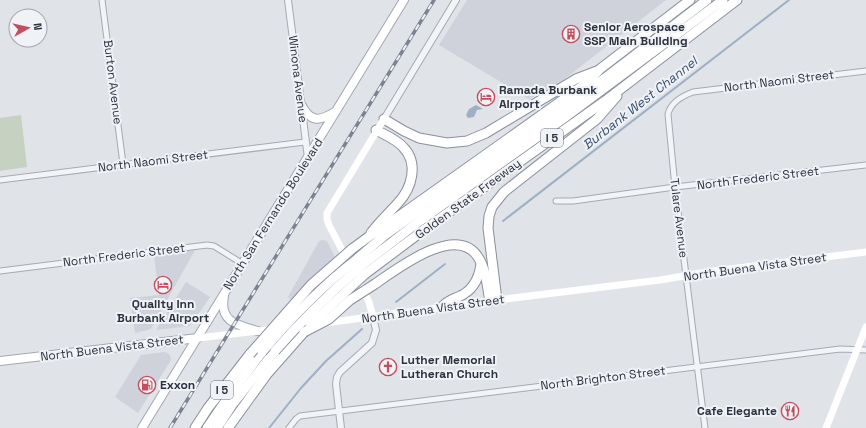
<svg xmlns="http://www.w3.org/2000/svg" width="866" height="428" font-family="'Space Grotesk',sans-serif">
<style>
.built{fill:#cfd2da}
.green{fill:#c6d1c2}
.water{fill:#9eb0c6}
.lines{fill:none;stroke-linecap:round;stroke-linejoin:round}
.stream{stroke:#9eb0c6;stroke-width:2}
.minor-casing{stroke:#a6aab2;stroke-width:7}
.tertiary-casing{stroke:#a6aab2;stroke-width:8}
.primary-casing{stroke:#a1a7b3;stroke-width:10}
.motorway-casing{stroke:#89909e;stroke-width:11}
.minor{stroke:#f3f4f7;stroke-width:5}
.tertiary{stroke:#f3f4f7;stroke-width:6}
.secondary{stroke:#fff;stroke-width:7}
.primary{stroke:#fff;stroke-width:8}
.motorway{stroke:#fff;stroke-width:9}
.rail-casing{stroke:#7b8391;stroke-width:3.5}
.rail{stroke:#f0f2f6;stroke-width:2;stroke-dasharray:6;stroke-linecap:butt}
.motorway-bridge-casing{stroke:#89909e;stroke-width:11;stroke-linecap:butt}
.motorway-bridge{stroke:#fff;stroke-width:9}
.labels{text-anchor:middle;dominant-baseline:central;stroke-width:4;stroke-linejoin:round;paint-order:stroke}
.shield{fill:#f0f2f6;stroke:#656b76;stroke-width:1}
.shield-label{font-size:11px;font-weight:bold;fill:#2a313f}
.poi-label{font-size:12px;font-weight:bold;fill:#2a313f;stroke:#f0f2f6;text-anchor:start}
.street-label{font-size:12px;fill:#2a313f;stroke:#f0f2f6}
.water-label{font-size:13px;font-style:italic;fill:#374f6f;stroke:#f0f2f6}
</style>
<rect width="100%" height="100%" fill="#e0e3e8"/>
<g class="built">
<path d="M467 0H666L562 81 529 99 439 45Z"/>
<path d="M323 240 327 241 351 289 337 301 302 310 288 297 319 241Z"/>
<path d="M195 250 151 329 135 333 130 298 159 295 154 256Z"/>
<path d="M186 282 210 297 190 326 156 330Z"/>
<path d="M165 352 170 355 171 360 138 413 115 397 141 355Z"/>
</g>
<path class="green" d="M21 115 27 167 0 171V118Z"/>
<path class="water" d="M476 105 483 109 477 110 474 117 468 118 466 115 469 109Z"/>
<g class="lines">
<g class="stream">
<path d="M503 221 789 0"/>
<path d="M396 302 445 264"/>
<path d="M269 428 301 388 326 361 362 329"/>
</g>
<defs>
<g id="minor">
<path d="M102 0 123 164"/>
<path d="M0 180 305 142"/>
<path d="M556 201H573L675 187 866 165"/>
<path d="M0 271 207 245 214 246 243 264"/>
<path d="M289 428 296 419 300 416 840 349 866 350"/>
<path d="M705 428 675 187 668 114C671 102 682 96 693 92L866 71"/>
</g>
<g id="tertiary">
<path d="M288 0 308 158"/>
<path d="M384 119 456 0"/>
<path d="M341 428 336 384 337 377 340 372 372 343 376 330 373 317"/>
</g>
<g id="primary">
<path d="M301 104C310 122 318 122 335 112"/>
<path d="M224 296C219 322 237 325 258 331"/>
<path d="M0 361 198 338"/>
<path d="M142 428C230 286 317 143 404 0"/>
</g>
<g id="motorway">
<path d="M384 119 404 131 419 138 447 143 467 141 486 133 576 79 597 71"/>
<path d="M371 233C379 222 389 213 398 203 412 188 419 163 403 147 396 139 385 135 376 130"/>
<path d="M352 249 371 235 381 229 588 82 600 69 690 0"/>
<path d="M357 259 385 235 584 94 707 0"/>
<path d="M361 266 417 223 564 118 723 0"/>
<path d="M365 274 421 232 605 101 737 0"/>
<path d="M375 284C397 269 456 223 478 257 486 269 487 286 490 301"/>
<path d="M497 300 488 228 489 216 492 207 504 192 597 119 617 96"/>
<path d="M442 307C447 301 451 300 458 297 473 291 479 279 481 264"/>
<path d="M195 428 208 408 250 354"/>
<path d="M207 428 231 393 262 352"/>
<path d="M217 428 232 405 275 351"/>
<path d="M228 428 267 374 304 332"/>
</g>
</defs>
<use href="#minor" class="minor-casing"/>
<use href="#tertiary" class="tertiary-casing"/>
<use href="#primary" class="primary-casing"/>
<use href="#motorway" class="motorway-casing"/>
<use href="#minor" class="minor"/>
<use href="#tertiary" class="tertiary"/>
<g class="secondary">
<path d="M373 317 369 302 329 225 327 219V213L384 119"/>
<path d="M295 327 497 300 660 280 713 271 866 252"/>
<path d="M198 338 275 329"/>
<path d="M826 428 866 327"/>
</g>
<use href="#primary" class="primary"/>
<use href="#motorway" class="motorway"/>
<defs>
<path id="rail" d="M170 428 434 0"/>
</defs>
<use href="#rail" class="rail-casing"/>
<use href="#rail" class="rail"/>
<defs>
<g id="motorway-bridge">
<path d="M310 325 365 274"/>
<path d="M304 332 329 319 350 300 375 284"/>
<path d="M275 351C302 320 330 293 361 266"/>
<path d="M262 352C291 318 322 286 357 259"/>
<path d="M250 354 311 285 352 249"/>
</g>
</defs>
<use href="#motorway-bridge" class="motorway-bridge-casing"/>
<use href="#motorway-bridge" class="motorway-bridge"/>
</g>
<defs>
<symbol id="building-ring" viewBox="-11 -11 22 22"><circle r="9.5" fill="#f0f2f6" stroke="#c44e5d" stroke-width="1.5"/><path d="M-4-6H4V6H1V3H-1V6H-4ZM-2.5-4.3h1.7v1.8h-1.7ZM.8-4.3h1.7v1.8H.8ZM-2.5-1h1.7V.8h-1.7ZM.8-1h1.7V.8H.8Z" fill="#c44e5d"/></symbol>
<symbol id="hotel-ring" viewBox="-11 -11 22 22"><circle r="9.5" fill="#f0f2f6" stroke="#c44e5d" stroke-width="1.5"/><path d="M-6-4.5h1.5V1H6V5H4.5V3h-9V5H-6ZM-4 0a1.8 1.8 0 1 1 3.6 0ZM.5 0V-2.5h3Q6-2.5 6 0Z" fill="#c44e5d"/></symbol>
<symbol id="church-ring" viewBox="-11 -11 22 22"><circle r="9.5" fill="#f0f2f6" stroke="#c44e5d" stroke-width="1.5"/><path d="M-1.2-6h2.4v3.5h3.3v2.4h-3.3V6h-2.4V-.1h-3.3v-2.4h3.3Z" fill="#c44e5d"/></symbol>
<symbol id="fuel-ring" viewBox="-11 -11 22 22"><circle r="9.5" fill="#f0f2f6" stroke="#c44e5d" stroke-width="1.5"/><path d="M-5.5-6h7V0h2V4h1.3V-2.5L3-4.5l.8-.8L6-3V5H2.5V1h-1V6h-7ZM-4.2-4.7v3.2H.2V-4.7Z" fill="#c44e5d"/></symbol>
<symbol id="restaurant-ring" viewBox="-11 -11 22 22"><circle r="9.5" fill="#f0f2f6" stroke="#c44e5d" stroke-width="1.5"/><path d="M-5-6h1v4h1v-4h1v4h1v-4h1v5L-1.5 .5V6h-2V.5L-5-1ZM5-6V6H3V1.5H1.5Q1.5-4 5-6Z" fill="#c44e5d"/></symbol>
</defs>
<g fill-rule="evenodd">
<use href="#building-ring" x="561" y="24" width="20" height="20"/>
<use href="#hotel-ring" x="476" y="87" width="20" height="20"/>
<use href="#hotel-ring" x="153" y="275" width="20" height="20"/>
<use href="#church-ring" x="378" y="357" width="20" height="20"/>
<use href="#fuel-ring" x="137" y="375" width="20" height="20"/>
<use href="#restaurant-ring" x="780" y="401" width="20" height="20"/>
</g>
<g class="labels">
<g class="shield">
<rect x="541" y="129" width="22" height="18" rx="3"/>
<rect x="211" y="381" width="22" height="18" rx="3"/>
</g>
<g class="shield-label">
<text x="552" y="138">I 5</text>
<text x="222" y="390">I 5</text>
</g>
<g class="poi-label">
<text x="584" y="27">Senior Aerospace<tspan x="584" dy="14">SSP Main Building</tspan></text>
<text x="499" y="90">Ramada Burbank<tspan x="499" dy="14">Airport</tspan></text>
<text x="163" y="304" text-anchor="middle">Quality Inn<tspan x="163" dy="14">Burbank Airport</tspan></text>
<text x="401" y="360">Luther Memorial<tspan x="401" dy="14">Lutheran Church</tspan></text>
<text x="160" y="385">Exxon</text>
<text x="777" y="411" text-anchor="end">Cafe Elegante</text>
</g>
<g class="street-label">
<text transform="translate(298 79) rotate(83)">Winona Avenue</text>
<text transform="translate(779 81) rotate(-7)">North Naomi Street</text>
<text transform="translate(113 82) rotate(83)">Burton Avenue</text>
<text transform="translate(153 161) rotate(-7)">North Naomi Street</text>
<text transform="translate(758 178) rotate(-7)">North Frederic Street</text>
<text transform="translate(468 199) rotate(-36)">Golden State Freeway</text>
<text transform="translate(273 214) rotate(-58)">North San Fernando Boulevard</text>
<text transform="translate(679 218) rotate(83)">Tulare Avenue</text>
<text transform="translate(124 255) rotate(-7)">North Frederic Street</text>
<text transform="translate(755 267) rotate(-8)">North Buena Vista Street</text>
<text transform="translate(433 309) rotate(-8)">North Buena Vista Street</text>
<text transform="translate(112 348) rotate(-7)">North Buena Vista Street</text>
<text transform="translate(603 378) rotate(-7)">North Brighton Street</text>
</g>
<g class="water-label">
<text transform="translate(640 103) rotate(-38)">Burbank West Channel</text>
</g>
</g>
<g transform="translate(28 28) rotate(82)"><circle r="19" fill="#f0f2f6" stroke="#a1a5ad"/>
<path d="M0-3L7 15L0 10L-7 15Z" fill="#c44e5d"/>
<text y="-6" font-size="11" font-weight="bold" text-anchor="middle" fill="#2a313f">N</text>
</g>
</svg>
